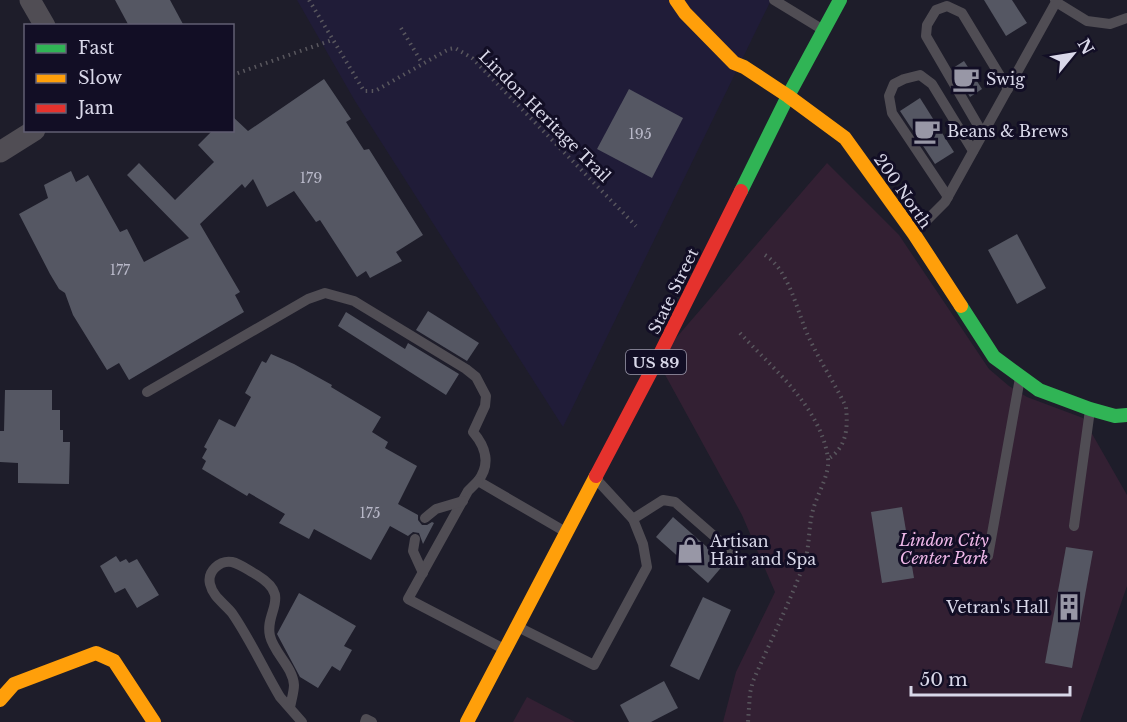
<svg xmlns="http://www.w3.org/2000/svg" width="1127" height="722" font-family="'Libre Baskerville',serif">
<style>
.built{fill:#201c38}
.green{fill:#332033}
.building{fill:#555763}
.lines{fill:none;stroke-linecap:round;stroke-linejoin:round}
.path{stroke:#59575e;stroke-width:4;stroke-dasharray:1.5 4.5;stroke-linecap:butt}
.lane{stroke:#504d54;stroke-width:10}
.street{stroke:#504d54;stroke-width:21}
.fast{stroke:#30b455;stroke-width:14}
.slow{stroke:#ff9f0a;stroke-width:14}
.jam{stroke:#e5322d;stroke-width:14}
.labels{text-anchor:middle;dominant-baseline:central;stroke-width:6;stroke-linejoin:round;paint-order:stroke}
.number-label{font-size:14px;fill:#b8b8c8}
.shield{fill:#120e25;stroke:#9d9bae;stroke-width:1.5}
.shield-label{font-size:15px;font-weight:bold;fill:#d9d8e9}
.poi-label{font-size:16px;fill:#d9d8e9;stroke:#120e25;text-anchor:start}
.street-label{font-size:16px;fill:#d9d8e9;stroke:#120e25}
.park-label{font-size:16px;font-style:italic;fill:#efb7e8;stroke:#120e25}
</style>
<rect width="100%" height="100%" fill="#1e1d2a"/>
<path class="built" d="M297 0H771L563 427 355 101Z"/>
<g class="green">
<path d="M827 163 899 235 989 369 1009 386 1027 397 1083 418 1127 495V586L1080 722H723L736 672 775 592 742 515 657 360Z"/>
<path d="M527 697 575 722H513Z"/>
</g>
<g class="building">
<path d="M115 0H170L184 26H129Z"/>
<path d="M984 0H1012L1027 23 1006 36Z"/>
<path d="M964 61 982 89 970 97 953 68Z"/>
<path d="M324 79 351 119 346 122 364 150 369 149 423 235 396 252 402 261 370 278 366 271 357 277 320 220 316 222 294 191 267 207 253 179 245 188 242 184 200 224 240 292 235 295 244 312 129 380 119 363 107 370 73 315 65 293 59 289 50 274 19 214 48 198 44 185 71 171 76 182 88 175 120 232 127 229 144 262 189 238 127 175 139 163 175 200 214 162 198 145 213 130H232V116L248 131Z"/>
<path d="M629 89 683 118 652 178 597 149Z"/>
<path d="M920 98 954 152 935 164 900 111Z"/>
<path d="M1017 234 1046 288 1017 304 988 250Z"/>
<path d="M428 311 479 343 467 361 416 330Z"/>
<path d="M346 312 405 349 408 343 459 374 446 395 338 326Z"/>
<path d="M271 354 294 364 332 385 331 387 381 417 372 432 388 442 385 448 417 466 398 504 418 515V520L422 525H427L432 522 434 523 423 544 419 533 413 532 408 536 390 526 371 560 314 529 309 539 279 523 285 514 249 493 247 496 202 469 206 461 202 458 207 449 204 447 219 419 235 427 251 397 245 393 262 361 266 363Z"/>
<path d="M5 390H52V410H60V430H63V442H70L69 484 18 483V463L0 462V431H4Z"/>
<path d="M902 507 914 578 882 583 871 512Z"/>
<path d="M673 517 725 563 708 583 656 537Z"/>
<path d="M1066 547 1093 551 1072 668 1045 663Z"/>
<path d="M116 556 120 562 126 559 129 563 137 559 159 595 137 608 125 588 115 593 100 566Z"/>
<path d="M299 593 356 626 344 646 352 650 340 671 332 666 318 688 300 677 277 634Z"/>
<path d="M703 597 731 610 699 680 670 666Z"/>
<path d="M664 681 678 708 651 722H629L620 705Z"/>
</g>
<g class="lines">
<g class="path">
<path d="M309 0 364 91H375L449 49 455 48 472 58 636 226"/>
<path d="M401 28 422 63"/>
<path d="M232 75 332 40"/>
<path d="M765 255C791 272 797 314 810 340 821 363 835 384 846 407 848 428 847 447 828 459"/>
<path d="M740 333C773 369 820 406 828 458 830 475 817 494 813 510 808 528 810 547 804 564 789 604 770 642 753 681L750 693 748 722"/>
</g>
<g class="lane">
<path d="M774 0 820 28"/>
<path d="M1056 2 1087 21 1110 24 1127 18"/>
<path d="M983 134 926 36 927 25 936 10 947 6 962 13 1008 89"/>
<path d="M948 197 892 113 889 96 894 84 904 79 920 75 932 84 973 151"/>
<path d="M914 233 945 202 1056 2 1055 0"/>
<path d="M147 392 308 299 325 293 354 301 466 369 476 377 486 396 485 406 473 432C486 447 491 464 478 481L564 531"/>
<path d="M478 481 468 491 408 599 502 648"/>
<path d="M425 518 436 509 463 501"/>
<path d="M633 519 663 500 675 502 730 550"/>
<path d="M1074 526 1090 410"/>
<path d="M415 539 413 551 423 573"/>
<path d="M988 556 1020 378"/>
<path d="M520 628 594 665 647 567 643 544 633 519 597 480"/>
<path d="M290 708C291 701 294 692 294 685 293 667 274 653 270 636 264 611 293 597 257 575 249 571 241 564 232 562 220 560 207 571 210 584 213 597 224 603 232 613 250 639 264 670 280 697L302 722"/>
<path d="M365 722 366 719 372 722"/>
</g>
<g class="street">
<path d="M30 0 45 26"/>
<path d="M0 152 35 130"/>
</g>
<g class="fast">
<path d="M741 191 788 96 840 0"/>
<path d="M961 306 994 357 1039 390 1090 409 1115 416 1127 415"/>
</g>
<g class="slow">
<path d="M676 0 685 13 734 63 744 67 788 96 845 138 914 234 961 306"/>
<path d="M0 700 14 684 96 653 114 661 154 722"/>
<path d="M467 722 596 476"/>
</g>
<path class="jam" d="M596 476 657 360 741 191"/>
</g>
<defs>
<symbol id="cafe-bare" viewBox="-9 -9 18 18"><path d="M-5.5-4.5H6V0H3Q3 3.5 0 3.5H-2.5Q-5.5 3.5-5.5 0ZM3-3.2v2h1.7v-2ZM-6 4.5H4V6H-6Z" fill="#9897a6" stroke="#120e25" stroke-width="2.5" paint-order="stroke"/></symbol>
<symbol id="shop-bare" viewBox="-9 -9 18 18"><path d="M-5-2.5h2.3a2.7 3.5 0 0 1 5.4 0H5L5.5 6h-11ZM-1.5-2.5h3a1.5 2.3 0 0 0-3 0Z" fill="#9897a6" stroke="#120e25" stroke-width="2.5" paint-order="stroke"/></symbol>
<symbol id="building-bare" viewBox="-9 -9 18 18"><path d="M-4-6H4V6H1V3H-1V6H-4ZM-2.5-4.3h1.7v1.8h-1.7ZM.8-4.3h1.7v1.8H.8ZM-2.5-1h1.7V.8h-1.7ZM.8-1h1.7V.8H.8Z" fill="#9897a6" stroke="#120e25" stroke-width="2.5" paint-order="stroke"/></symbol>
</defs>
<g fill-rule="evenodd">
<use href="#cafe-bare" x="947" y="60" width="38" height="38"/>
<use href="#cafe-bare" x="908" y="112" width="38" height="38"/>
<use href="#shop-bare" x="671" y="531" width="38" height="38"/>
<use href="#building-bare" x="1050" y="588" width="38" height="38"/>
</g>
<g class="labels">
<g class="number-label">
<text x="640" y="134">195</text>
<text x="311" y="178">179</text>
<text x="120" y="270">177</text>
<text x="370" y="513">175</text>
</g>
<rect class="shield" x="626" y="350" width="60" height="24" rx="4.5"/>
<g class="shield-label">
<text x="656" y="362">US 89</text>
</g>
<g class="poi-label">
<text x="986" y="79">Swig</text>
<text x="947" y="131">Beans &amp; Brews</text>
<text x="710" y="541">Artisan<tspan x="710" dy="18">Hair and Spa</tspan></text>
<text x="1049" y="607" text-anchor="end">Vetran's Hall</text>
</g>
<g class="street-label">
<text transform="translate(545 116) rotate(45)">Lindon Heritage Trail</text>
<text transform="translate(903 191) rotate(55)">200 North</text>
<text transform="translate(673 291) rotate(-64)">State Street</text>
</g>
<g class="park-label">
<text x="944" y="540">Lindon City<tspan x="944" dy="18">Center Park</tspan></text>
</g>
</g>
<rect x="24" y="24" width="210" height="108" fill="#120e25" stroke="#625f73" stroke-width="1.5"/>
<rect x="36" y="44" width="30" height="9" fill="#30b455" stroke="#625f73" stroke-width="1.5"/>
<text x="78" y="54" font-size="18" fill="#d9d8e9">Fast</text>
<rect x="36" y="74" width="30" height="9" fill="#ff9f0a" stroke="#625f73" stroke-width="1.5"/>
<text x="78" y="84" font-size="18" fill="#d9d8e9">Slow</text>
<rect x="36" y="104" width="30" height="9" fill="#e5322d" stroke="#625f73" stroke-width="1.5"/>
<text x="78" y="114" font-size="18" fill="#d9d8e9">Jam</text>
<g transform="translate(1073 54) rotate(60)" stroke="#120e25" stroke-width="4.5" paint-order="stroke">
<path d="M0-4.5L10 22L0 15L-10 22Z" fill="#d9d8e9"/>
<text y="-9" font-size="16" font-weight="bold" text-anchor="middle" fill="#d9d8e9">N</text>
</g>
<path d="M911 686v9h159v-9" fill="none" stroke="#d9d8e9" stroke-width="3"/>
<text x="920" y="686" font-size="18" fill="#d9d8e9" stroke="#120e25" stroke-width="4.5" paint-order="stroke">50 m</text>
</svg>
